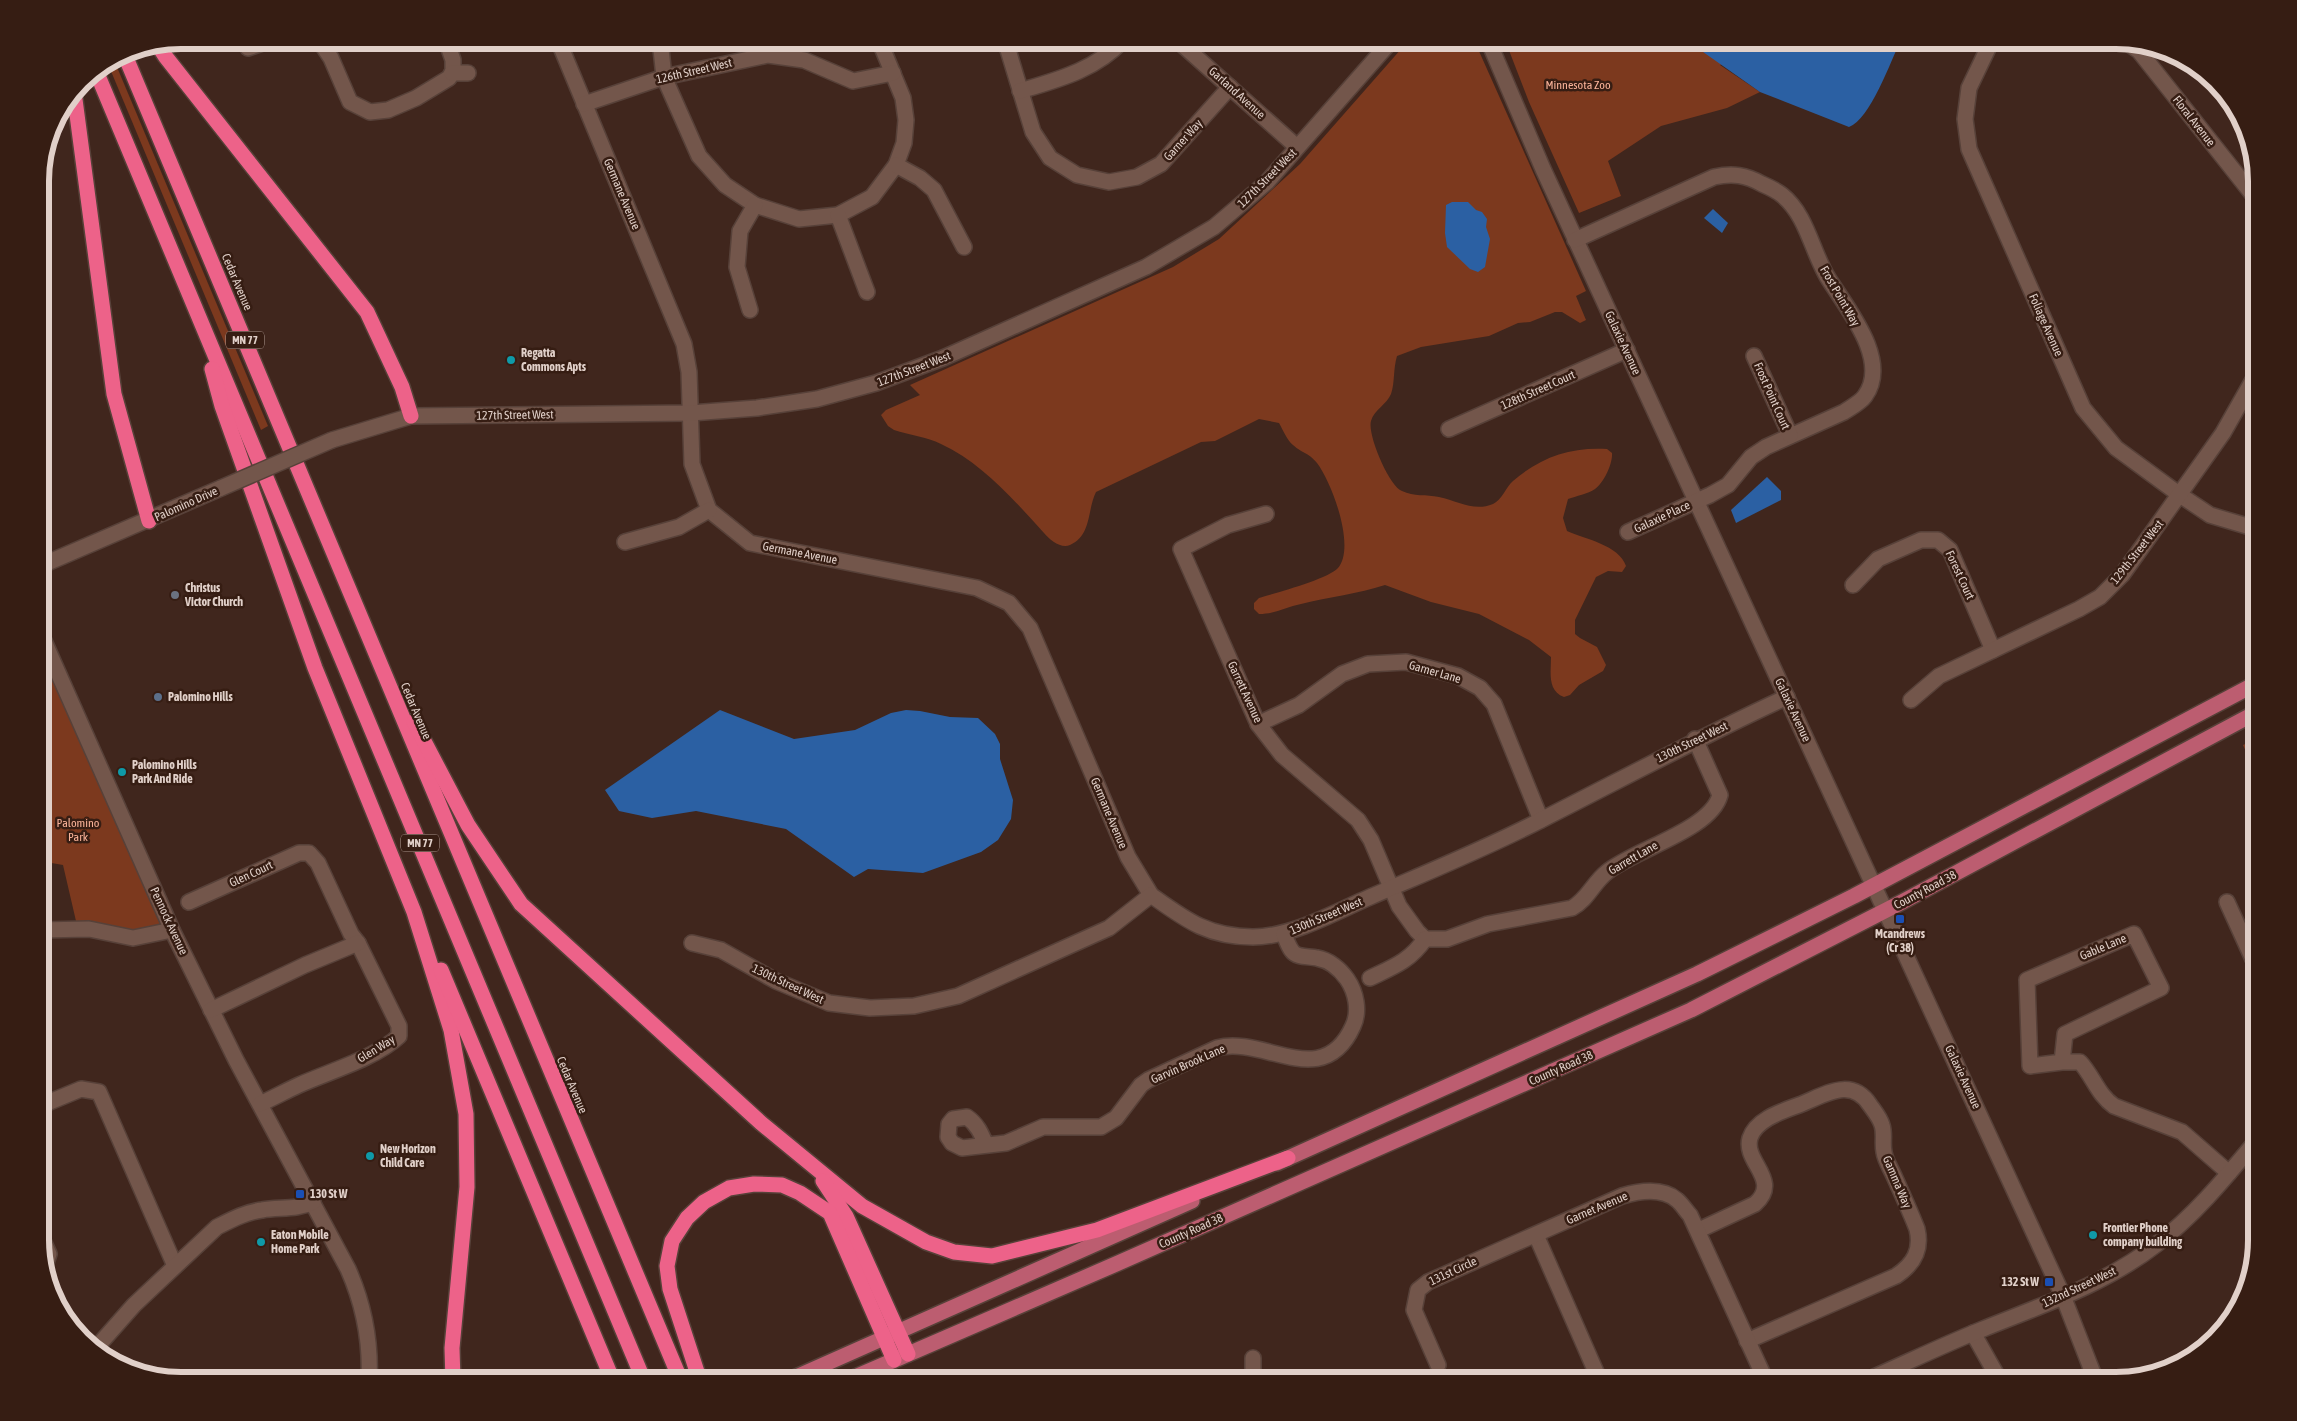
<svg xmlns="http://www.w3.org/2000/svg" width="2297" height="1421" font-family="'Asap Condensed',sans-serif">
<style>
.green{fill:#7c391e}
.water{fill:#2b60a3}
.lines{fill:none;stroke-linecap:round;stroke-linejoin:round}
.minor-casing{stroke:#574139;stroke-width:18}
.major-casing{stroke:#574139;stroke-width:18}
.highway-casing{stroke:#574139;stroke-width:18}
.minor{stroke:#73564b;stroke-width:15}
.major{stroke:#bc5d70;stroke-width:15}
.highway{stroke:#ed6289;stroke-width:15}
.minor-bridge-casing{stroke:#574139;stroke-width:18;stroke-linecap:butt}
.minor-bridge{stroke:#73564b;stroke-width:15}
.culture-dot{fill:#0f9aa8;stroke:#361d13;stroke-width:2}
.worship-dot{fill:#6b7280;stroke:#361d13;stroke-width:2}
.service-dot{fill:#5c6f8a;stroke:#361d13;stroke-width:2}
.transit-dot{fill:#1a4fb4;stroke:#361d13;stroke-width:2}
.labels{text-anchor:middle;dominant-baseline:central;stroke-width:5;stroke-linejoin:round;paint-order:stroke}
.shield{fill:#361d13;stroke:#ae9a92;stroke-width:1}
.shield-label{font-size:11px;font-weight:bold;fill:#e1d0c9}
.street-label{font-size:12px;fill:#e1d0c9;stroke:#361d13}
.park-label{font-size:12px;fill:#fab399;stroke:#361d13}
.poi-label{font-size:12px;font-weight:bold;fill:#e1d0c9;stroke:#361d13;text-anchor:start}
.rim{fill:none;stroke:#e1d0c9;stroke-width:6}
</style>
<rect width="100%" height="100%" fill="#40261d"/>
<g class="green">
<path d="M1409 40H1474L1586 291 1576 296 1586 320 1580 323 1562 312H1555L1530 322 1518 323 1489 336 1421 347 1397 356C1393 369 1395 383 1391 394 1387 404 1374 410 1371 421 1367 434 1389 486 1402 491 1414 497 1426 494 1439 497 1458 501 1474 512 1493 504 1502 500 1506 487 1513 481 1541 457 1570 447 1607 449L1612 453C1613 463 1604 483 1595 489 1588 494 1576 496 1568 499L1563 518 1567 531C1585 539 1619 545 1626 566L1622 572 1608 571 1596 577 1575 620V634L1580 638 1597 647 1606 665 1603 671 1579 685 1570 695 1564 697C1547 691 1551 672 1551 657L1529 640 1479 614 1431 602 1385 585C1358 594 1329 597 1301 604 1286 607 1275 614 1259 614L1254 609V603L1259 598C1276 593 1328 579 1338 568 1356 547 1332 483 1317 463 1308 452 1303 454 1293 445 1287 440 1283 430 1279 423L1259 419 1215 441 1201 442 1096 492C1087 510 1092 535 1070 545 1061 549 1050 540 1044 533 1014 500 982 463 941 444 927 437 909 435 894 430L888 426 881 415 886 410 920 395 910 385 1173 267 1219 239 1300 164Z"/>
<path d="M1505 40H1771L1720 65 1760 92 1727 108 1661 126 1608 161 1621 196 1579 213 1529 102Z"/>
<path d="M114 60 268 426 261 430 108 64Z"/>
<path d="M40 651 162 926 134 932 76 921 63 865 40 861Z"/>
<path d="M2257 739V776L2243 745Z"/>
</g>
<g class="water">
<path d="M1686 40H1901C1891 60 1870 120 1849 127L1760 92Z"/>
<path d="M1452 202H1468L1476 210 1482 212 1487 219 1486 227 1490 239 1485 267 1478 272 1470 269 1447 247 1445 233 1446 205Z"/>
<path d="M1713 209 1728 223 1722 233 1704 218Z"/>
<path d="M1767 477 1781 491V500L1736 523 1731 510Z"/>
<path d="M720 710 794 739 855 730 891 713 906 710 920 711 950 717 978 718 995 734 1000 744V759L1013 800 1011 819 998 840 981 852 923 873 868 869 854 877 786 829 696 811 652 818 619 811 605 790Z"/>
</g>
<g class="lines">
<defs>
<g id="minor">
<path d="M319 40 331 58 350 102 370 112 388 110 416 98 449 78 453 71V60L446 40"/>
<path d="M558 40 684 344 689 372 692 464 709 510 750 543 977 588 1009 603 1030 628 1128 857 1151 895"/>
<path d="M660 40 664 77 699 156 725 185 755 205 799 219 838 215 872 197 896 165 904 143 906 120 903 98 879 40"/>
<path d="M1005 40 1033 132 1050 158 1077 175 1109 182 1137 177 1161 164 1230 87"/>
<path d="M1177 40 1297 147"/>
<path d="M1488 40 1543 169 2063 1296 2096 1381"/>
<path d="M1992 40 1969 88 1965 119 1969 149 2083 408 2116 448 2180 495 2210 515 2257 529"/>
<path d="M2129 44 2139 51 2257 200"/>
<path d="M248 48 271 40"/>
<path d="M452 73H468"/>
<path d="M1020 91C1057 80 1096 70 1123 40"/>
<path d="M584 104 664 77 768 55 804 60 853 81 893 73"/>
<path d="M896 165 920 178 934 190 964 247"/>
<path d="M838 215 867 292"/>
<path d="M1575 240 1714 177C1733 173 1746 175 1762 184 1769 187 1776 190 1782 195 1807 215 1812 252 1828 278 1846 307 1891 360 1865 396 1860 403 1851 407 1844 412L1766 447 1751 457 1728 485 1710 495 1628 532"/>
<path d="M750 310 737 267 740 231 755 205"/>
<path d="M1754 356 1790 435"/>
<path d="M1449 429 1627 350"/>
<path d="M332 440 411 416 691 413 757 408 817 399 876 383 943 358 1146 267 1214 227 1267 182 1392 40"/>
<path d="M1266 514 1228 525 1181 549 1258 724 1282 755 1358 820 1371 840 1399 906 1417 931 1425 939"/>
<path d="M625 542 679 527 709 510"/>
<path d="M40 566 221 488"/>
<path d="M1853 585 1878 559 1921 540H1938L1950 550 1993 650"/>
<path d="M40 632 172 930 236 1060 348 1269C364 1305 371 1342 369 1381"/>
<path d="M1911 700 1939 676 2079 609 2100 597 2122 575 2223 433 2257 373"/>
<path d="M1258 724 1299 705 1342 674 1368 664 1406 662 1458 676 1480 688 1494 704 1541 820"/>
<path d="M189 902 299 853H309L318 863 351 934 358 943 399 1026V1036C376 1058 328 1072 299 1085 286 1091 273 1098 260 1104"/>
<path d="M2227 902 2257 968"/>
<path d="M40 930 89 929 133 938 172 930"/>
<path d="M1425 939H1447L1488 924 1572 908C1588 899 1593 883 1607 872 1635 849 1711 830 1720 795L1695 739"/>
<path d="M692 943 721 950 776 981 829 1003 870 1008 914 1006 958 996 1109 928 1151 895C1186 920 1208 937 1253 937 1292 937 1335 912 1370 897 1428 872 1487 848 1543 819 1624 778 1704 735 1787 697"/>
<path d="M1370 978C1393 967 1410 961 1425 939"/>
<path d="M211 1010 305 965 358 943"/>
<path d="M2062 1062 2065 1034 2161 988 2134 934 2027 980 2030 1066 2062 1062H2080C2093 1076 2098 1095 2114 1106L2182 1132 2229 1173"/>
<path d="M40 1106 81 1089 99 1092 175 1266"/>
<path d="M986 1145C981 1133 977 1124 967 1117L953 1119 949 1124 948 1137 952 1143 962 1148 1006 1143 1043 1127H1101L1116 1118 1141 1085 1148 1080 1217 1048C1264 1035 1323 1093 1353 1026 1360 1011 1356 992 1347 979 1340 969 1329 960 1317 958 1309 956 1297 958 1292 951 1288 946 1286 939 1284 934"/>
<path d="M1699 1230 1755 1204C1782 1180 1743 1162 1750 1138 1756 1119 1783 1111 1799 1105 1825 1095 1851 1076 1870 1105 1875 1112 1880 1118 1882 1125 1885 1134 1882 1143 1884 1152 1885 1160 1891 1169 1894 1176 1902 1194 1910 1211 1917 1229 1922 1250 1914 1264 1896 1276L1747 1341"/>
<path d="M40 1234 49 1254 45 1266"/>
<path d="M1536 1235 1600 1381"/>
<path d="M1973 1333 2000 1381"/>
<path d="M96 1348 134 1305 217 1227C231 1220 246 1212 262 1210 280 1207 297 1210 313 1202"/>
<path d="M1253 1358V1381"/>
<path d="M1438 1365 1414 1310 1418 1290 1428 1282 1622 1196C1639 1191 1662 1187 1677 1200 1682 1204 1686 1211 1690 1215L1766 1381"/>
<path d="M1865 1381C1904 1364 1943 1345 1983 1329 2042 1305 2106 1284 2157 1244 2195 1215 2226 1177 2257 1140"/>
</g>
<g id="major">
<path d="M1277 1163 1697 974 1854 896 2257 683"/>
<path d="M787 1381 1192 1201"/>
<path d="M846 1381 1116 1264 1691 1010 1902 902 2257 712"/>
</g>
<g id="highway">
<path d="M158 45 165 56 367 312 402 387 411 416"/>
<path d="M124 53 681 1381"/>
<path d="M96 71 644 1381"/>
<path d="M74 92 114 394 149 521"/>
<path d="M212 369 222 406 315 668 414 912 451 1030 466 1114 467 1187 452 1348 453 1381"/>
<path d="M414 722 468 825 521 904 761 1123 862 1206 926 1242 954 1252 992 1256 1097 1230 1288 1158"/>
<path d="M441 970 613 1381"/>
<path d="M823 1181 846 1216 908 1354"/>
<path d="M700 1381 670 1289 667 1266 672 1241 687 1218 704 1202 729 1188 754 1184 782 1185 800 1193 830 1213 894 1360"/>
</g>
</defs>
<use href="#minor" class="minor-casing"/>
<use href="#major" class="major-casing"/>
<use href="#highway" class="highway-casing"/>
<use href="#minor" class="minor"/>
<use href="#major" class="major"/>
<use href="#highway" class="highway"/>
<defs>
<path id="minor-bridge" d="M221 488 332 440"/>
</defs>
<use href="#minor-bridge" class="minor-bridge-casing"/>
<use href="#minor-bridge" class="minor-bridge"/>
</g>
<g class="culture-dot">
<circle cx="511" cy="360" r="5"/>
<circle cx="122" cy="772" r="5"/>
<circle cx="370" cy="1156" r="5"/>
<circle cx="2093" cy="1235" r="5"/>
<circle cx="261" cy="1242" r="5"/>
</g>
<circle class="worship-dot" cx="175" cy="595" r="5"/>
<circle class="service-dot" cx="158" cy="697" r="5"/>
<g class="transit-dot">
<rect x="1895" y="914" width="10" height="10" rx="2.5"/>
<rect x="295" y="1189" width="10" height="10" rx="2.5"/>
<rect x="2044" y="1277" width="10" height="10" rx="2.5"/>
</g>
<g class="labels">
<g class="shield">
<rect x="226" y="331.5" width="38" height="17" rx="4"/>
<rect x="401" y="834.5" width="38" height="17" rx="4"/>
</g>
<g class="shield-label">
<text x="245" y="340">MN 77</text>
<text x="420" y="843">MN 77</text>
</g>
<g class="street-label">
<text transform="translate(694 71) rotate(-13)">126th Street West</text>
<text transform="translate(1237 93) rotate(42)">Garland Avenue</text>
<text transform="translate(2194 121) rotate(52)">Floral Avenue</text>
<text transform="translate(1183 140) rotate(-48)">Garner Way</text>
<text transform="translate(1267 178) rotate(-45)">127th Street West</text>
<text transform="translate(622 194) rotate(67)">Germane Avenue</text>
<text transform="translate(237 282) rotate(67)">Cedar Avenue</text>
<text transform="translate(1840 296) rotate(60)">Frost Point Way</text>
<text transform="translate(2046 325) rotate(66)">Foliage Avenue</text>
<text transform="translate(1623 343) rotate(65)">Galaxie Avenue</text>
<text transform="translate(914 369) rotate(-21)">127th Street West</text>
<text transform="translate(1538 390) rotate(-24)">128th Street Court</text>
<text transform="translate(1772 396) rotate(66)">Frost Point Court</text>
<text transform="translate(515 415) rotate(-1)">127th Street West</text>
<text transform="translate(186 504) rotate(-24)">Palomino Drive</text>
<text transform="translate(1662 517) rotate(-25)">Galaxie Place</text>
<text transform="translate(2137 552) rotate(-52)">129th Street West</text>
<text transform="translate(800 553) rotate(11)">Germane Avenue</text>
<text transform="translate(1960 575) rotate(65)">Forest Court</text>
<text transform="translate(1435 672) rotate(16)">Garner Lane</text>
<text transform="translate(1245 692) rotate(65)">Garrett Avenue</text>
<text transform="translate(1793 710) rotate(65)">Galaxie Avenue</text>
<text transform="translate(416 711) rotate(67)">Cedar Avenue</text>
<text transform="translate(1692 742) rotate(-26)">130th Street West</text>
<text transform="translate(1109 813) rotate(67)">Germane Avenue</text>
<text transform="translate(1633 858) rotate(-30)">Garrett Lane</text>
<text transform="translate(251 874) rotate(-25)">Glen Court</text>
<text transform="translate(1925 890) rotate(-28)">County Road 38</text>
<text transform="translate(1326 916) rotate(-23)">130th Street West</text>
<text transform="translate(169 921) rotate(65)">Pennock Avenue</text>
<text transform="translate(2103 947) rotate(-23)">Gable Lane</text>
<text transform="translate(788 984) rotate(25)">130th Street West</text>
<text transform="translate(376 1049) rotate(-31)">Glen Way</text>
<text transform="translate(1188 1064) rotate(-24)">Garvin Brook Lane</text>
<text transform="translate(1561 1068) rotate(-24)">County Road 38</text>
<text transform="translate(1963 1077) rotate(65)">Galaxie Avenue</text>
<text transform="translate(572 1085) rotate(67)">Cedar Avenue</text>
<text transform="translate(1897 1182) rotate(67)">Gamma Way</text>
<text transform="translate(1597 1208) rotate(-23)">Garnet Avenue</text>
<text transform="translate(1191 1231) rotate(-24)">County Road 38</text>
<text transform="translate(1453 1271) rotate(-25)">131st Circle</text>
<text transform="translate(2079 1287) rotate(-25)">132nd Street West</text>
</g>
<g class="park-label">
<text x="1578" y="85">Minnesota Zoo</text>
<text x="78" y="823">Palomino<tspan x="78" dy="14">Park</tspan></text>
</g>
<g class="poi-label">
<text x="521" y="353">Regatta<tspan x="521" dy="14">Commons Apts</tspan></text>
<text x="185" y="588">Christus<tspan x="185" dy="14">Victor Church</tspan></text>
<text x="168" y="697">Palomino Hills</text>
<text x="132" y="765">Palomino Hills<tspan x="132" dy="14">Park And Ride</tspan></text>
<text x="1900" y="934" text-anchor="middle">Mcandrews<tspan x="1900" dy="14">(Cr 38)</tspan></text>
<text x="380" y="1149">New Horizon<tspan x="380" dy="14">Child Care</tspan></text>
<text x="310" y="1194">130 St W</text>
<text x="2103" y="1228">Frontier Phone<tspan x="2103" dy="14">company building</tspan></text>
<text x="271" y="1235">Eaton Mobile<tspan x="271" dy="14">Home Park</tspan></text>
<text x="2039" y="1282" text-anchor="end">132 St W</text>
</g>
</g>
<path d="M0 0H2297V1421H0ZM181 49H2116A132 132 0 0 1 2248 181V1240A132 132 0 0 1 2116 1372H181A132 132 0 0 1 49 1240V181A132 132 0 0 1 181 49Z" fill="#361d13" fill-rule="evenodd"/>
<path class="rim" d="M181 49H2116A132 132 0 0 1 2248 181V1240A132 132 0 0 1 2116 1372H181A132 132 0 0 1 49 1240V181A132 132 0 0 1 181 49Z"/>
</svg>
